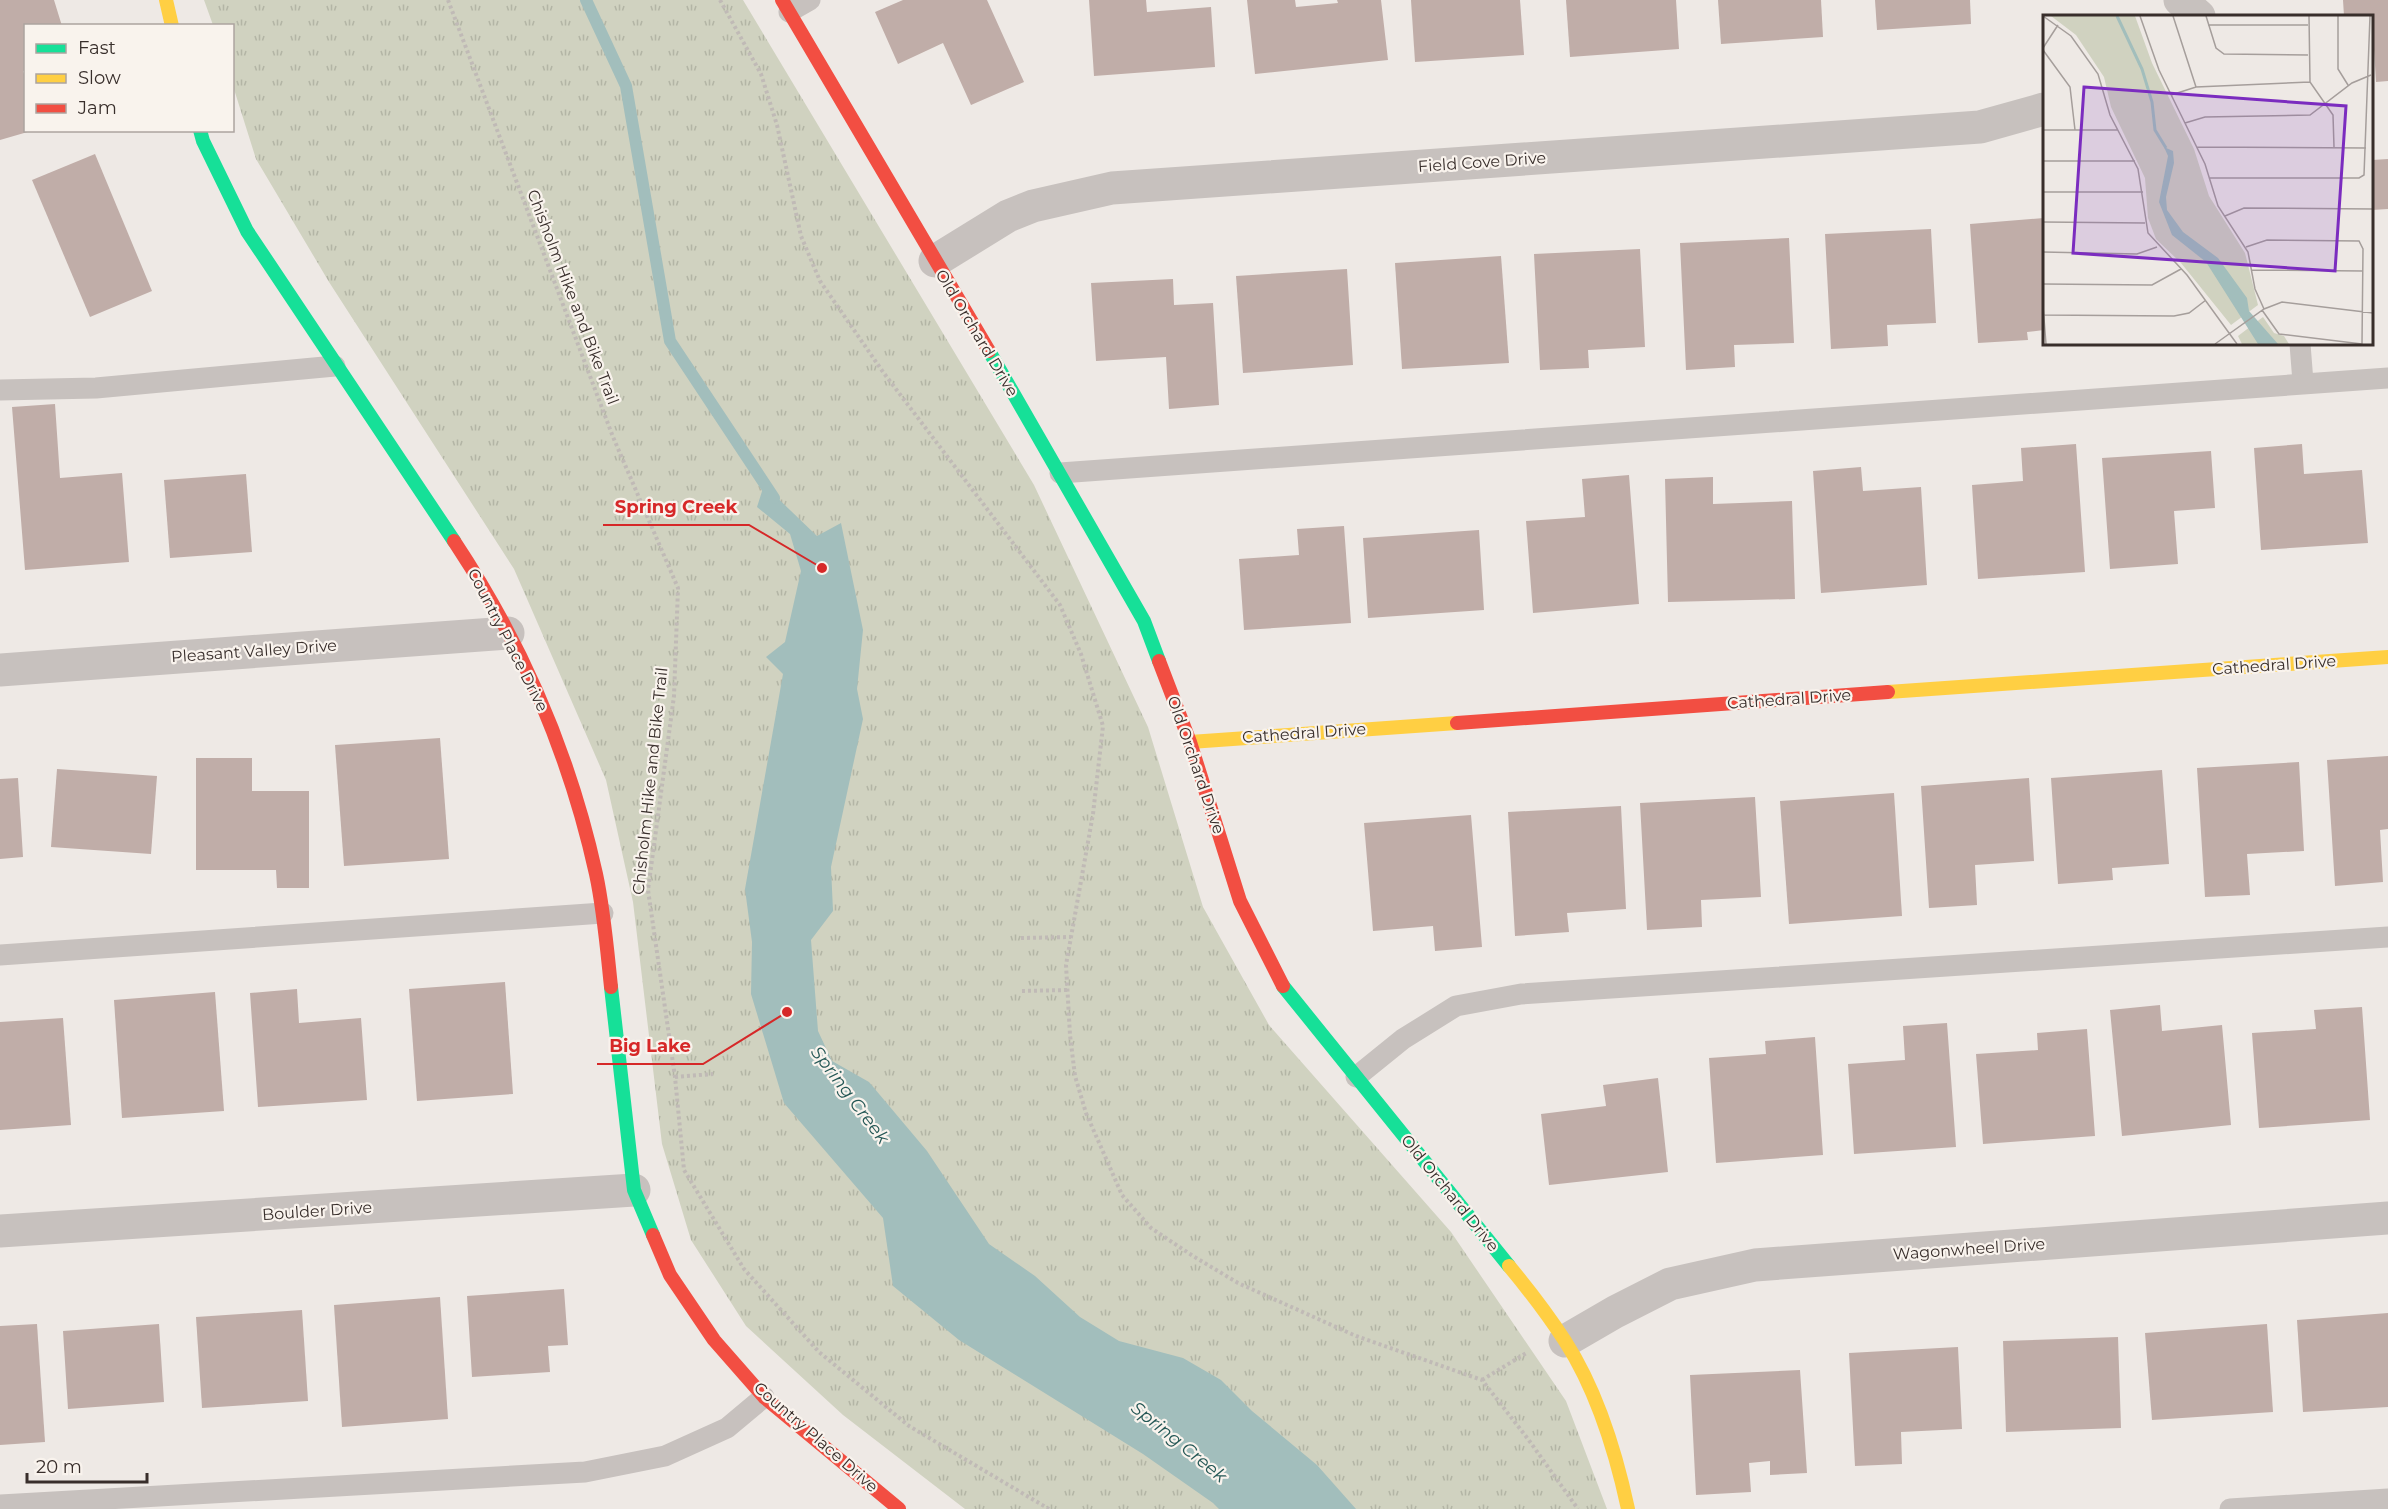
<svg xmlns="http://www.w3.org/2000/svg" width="2388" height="1509" font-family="Montserrat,sans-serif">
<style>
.grass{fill:url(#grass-tufts)}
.water{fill:#a2bebc}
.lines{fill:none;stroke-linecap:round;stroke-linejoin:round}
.stream{stroke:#a2bebc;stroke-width:12}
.building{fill:#c0ada8}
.path{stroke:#c0bab6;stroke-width:4;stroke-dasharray:3 3;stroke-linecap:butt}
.lane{stroke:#c7c1be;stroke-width:21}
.street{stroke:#c7c1be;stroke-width:33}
.fast{stroke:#16e098;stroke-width:14}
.slow{stroke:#ffcf43;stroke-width:14}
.jam{stroke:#f24e42;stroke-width:14}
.labels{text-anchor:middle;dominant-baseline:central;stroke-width:4.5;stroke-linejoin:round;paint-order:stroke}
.street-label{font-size:16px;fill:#382e2b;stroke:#f9f3ed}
.water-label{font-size:18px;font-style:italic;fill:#245755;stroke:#f9f3ed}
.inset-river{fill:none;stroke:#a2bebc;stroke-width:3}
.inset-road{fill:none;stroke:#a59e9b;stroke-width:1.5}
.view{fill:#7b2cbf;fill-opacity:0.15;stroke:#7b2cbf;stroke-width:3}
.inset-edge{fill:none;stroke:#382e2b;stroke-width:3}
.leader{fill:none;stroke:#d62828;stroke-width:2}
.callout-dot{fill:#d62828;stroke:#f9f3ed;stroke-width:2}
.callout-label{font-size:18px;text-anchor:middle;font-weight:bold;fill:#d62828;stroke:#f9f3ed;stroke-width:4.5;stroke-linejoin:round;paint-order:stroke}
</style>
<defs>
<pattern id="grass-tufts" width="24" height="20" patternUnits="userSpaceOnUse" patternTransform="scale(1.5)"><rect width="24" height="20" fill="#d0d2c0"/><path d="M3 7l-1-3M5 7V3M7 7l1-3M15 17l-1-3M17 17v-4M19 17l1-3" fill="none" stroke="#b3b5a5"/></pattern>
</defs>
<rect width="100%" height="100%" fill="#eee9e5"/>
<path class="grass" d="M204 0H743L1034 485 1148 727 1203 907 1269 1025 1451 1232 1566 1401 1607 1509H965L843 1415 746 1326 691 1240 662 1144 633 902 606 780 514 569 329 282 256 159 233 86 232 26 213 25Z"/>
<path class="water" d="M764 485 817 536 841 523 863 630 857 689 863 719 831 867 833 911 811 940 818 1031 832 1061 869 1082 927 1151 989 1244 1035 1276 1080 1317 1119 1341 1183 1358 1221 1380 1252 1411 1317 1465 1356 1509H1219L1213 1503 1143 1454 959 1340 893 1286 883 1218 784 1103 751 994 752 942 745 889 783 674 766 657 785 642 801 571 790 534 757 507Z"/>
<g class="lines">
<path class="stream" d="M586 0 626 86 670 341 774 498"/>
</g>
<g class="building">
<path d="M0 0H54L62 26H26V70L23 71 26 80V130L31 131 0 140Z"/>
<path d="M903 0H987L1024 82 971 105 943 43 898 64 875 12Z"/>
<path d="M1089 0H1146L1147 12 1211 7 1215 67 1094 76Z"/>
<path d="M1247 0H1295L1296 7 1338 3 1337 0H1381L1388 60 1255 74Z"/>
<path d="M1411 0H1520L1524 55 1415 62Z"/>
<path d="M1566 0H1676L1679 49 1570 57Z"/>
<path d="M1718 0H1821L1823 37 1721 44Z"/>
<path d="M1875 0H1970L1971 24 1877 30Z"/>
<path d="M2343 0H2388V81L2376 82 2372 16H2344Z"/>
<path d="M95 154 152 291 90 317 32 180Z"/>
<path d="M2388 159V209L2372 210V160Z"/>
<path d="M2044 218V330L2027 332 2028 340 1978 343 1970 224Z"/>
<path d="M1931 229 1936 323 1887 325 1888 346 1831 349 1825 234Z"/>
<path d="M1789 238 1794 343 1734 345 1735 367 1686 370 1680 243Z"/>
<path d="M1640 249 1645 347 1588 350 1589 368 1540 370 1534 254Z"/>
<path d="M1501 256 1509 363 1402 369 1395 263Z"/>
<path d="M1347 269 1353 365 1243 373 1236 276Z"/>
<path d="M1173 279 1174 305 1213 303 1219 405 1169 409 1166 357 1096 361 1091 283Z"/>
<path d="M55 404 60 478 122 473 129 562 25 570 12 407Z"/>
<path d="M2076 444 2085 572 1978 579 1972 485 2023 481 2021 448Z"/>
<path d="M2302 444 2304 474 2362 470 2368 543 2261 550 2254 448Z"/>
<path d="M2211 451 2215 508 2174 511 2178 564 2110 569 2102 458Z"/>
<path d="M1861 467 1863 491 1921 487 1927 585 1821 593 1813 471Z"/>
<path d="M246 474 252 552 170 558 164 480Z"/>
<path d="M1629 475 1639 604 1533 613 1526 521 1585 517 1582 479Z"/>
<path d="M1713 477V504L1792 501 1795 599 1668 602 1665 479Z"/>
<path d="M1344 526 1351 623 1244 630 1239 559 1299 555 1297 529Z"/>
<path d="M1479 530 1484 610 1368 618 1363 538Z"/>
<path d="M440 738 449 859 344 866 335 745Z"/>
<path d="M2388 756V829L2380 830 2383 882 2335 886 2327 760Z"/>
<path d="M196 758H252V791H309V888H277L276 870H196Z"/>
<path d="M2299 762 2304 851 2247 854 2250 895 2205 897 2197 768Z"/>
<path d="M57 769 157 776 151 854 51 847Z"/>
<path d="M2162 770 2169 864 2112 868 2113 880 2058 884 2051 778Z"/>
<path d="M18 778 23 857 0 859V779Z"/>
<path d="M2029 778 2034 861 1975 865 1977 905 1929 908 1921 786Z"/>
<path d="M1894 793 1902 916 1789 924 1780 801Z"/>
<path d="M1755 797 1761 897 1701 900 1702 927 1647 930 1640 803Z"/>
<path d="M1621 806 1626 909 1567 913 1569 932 1515 936 1508 812Z"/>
<path d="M1471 815 1482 947 1435 951 1433 926 1373 931 1364 823Z"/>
<path d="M505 982 513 1094 417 1101 409 989Z"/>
<path d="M297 989 299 1023 361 1018 367 1100 258 1107 250 993Z"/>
<path d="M215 992 224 1111 122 1118 114 1000Z"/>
<path d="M2160 1005 2162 1031 2222 1025 2231 1125 2122 1136 2110 1010Z"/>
<path d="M2362 1007 2370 1120 2259 1128 2252 1033 2316 1029 2314 1010Z"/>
<path d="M63 1018 71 1125 0 1130V1022Z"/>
<path d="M1947 1023 1956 1147 1854 1154 1848 1064 1905 1060 1903 1026Z"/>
<path d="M2087 1029 2095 1136 1983 1144 1976 1054 2038 1050 2037 1033Z"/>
<path d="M1815 1037 1823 1155 1716 1163 1709 1058 1766 1054 1765 1041Z"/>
<path d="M1658 1078 1668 1172 1549 1185 1541 1114 1606 1106 1603 1085Z"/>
<path d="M564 1289 568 1345 548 1346 550 1372 472 1377 467 1296Z"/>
<path d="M440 1297 448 1419 342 1427 334 1305Z"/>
<path d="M302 1310 308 1401 202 1408 196 1317Z"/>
<path d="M2388 1313V1407L2303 1412 2297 1320Z"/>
<path d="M37 1324 45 1442 0 1445V1326Z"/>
<path d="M159 1324 164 1402 68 1409 63 1331Z"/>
<path d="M2267 1324 2273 1412 2152 1420 2145 1333Z"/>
<path d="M2118 1337 2121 1428 2006 1432 2003 1341Z"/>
<path d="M1958 1347 1962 1429 1901 1432 1902 1464 1855 1466 1849 1353Z"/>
<path d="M1800 1370 1807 1473 1770 1475V1461L1749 1463 1751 1492 1696 1495 1690 1375Z"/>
</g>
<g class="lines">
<g class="path">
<path d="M448 0 613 437 678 588 674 696 648 890 675 1077 684 1170 744 1269 819 1352 909 1426 1049 1509"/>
<path d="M720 0 761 74 777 125 801 236 820 281 883 372 1060 605 1081 654 1103 726 1093 814 1066 965 1070 1035 1075 1076 1086 1113 1122 1195 1151 1228 1193 1256 1238 1283 1356 1336 1482 1380 1528 1439 1578 1509"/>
<path d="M1021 938 1071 937"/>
<path d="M1022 991 1068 990"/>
<path d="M675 1077 713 1074"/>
<path d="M1482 1380 1528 1352"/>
</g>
<g class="lane">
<path d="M789 12 810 0"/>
<path d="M2300 344 2303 382"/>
<path d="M0 390 96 388 335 366"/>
<path d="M1060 473 2388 378"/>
<path d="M0 955 603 913"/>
<path d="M1356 1077 1403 1039 1456 1006 1521 994 2388 937"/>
<path d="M0 1505 585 1472 665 1456 727 1428 764 1397"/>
<path d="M2230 1509 2388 1499"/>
</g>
<g class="street">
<path d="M2180 0 2199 16"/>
<path d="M935 261 1008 216 1033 206 1112 188 1980 127 2044 109"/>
<path d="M0 670 508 633"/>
<path d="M0 1231 634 1190"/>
<path d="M1565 1341 1615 1312 1670 1284 1755 1265 2388 1218"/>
</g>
<g class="fast">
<path d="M200 130 203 141 247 231 454 541"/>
<path d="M989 351 1144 621 1159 661"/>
<path d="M1283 986 1509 1266"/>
<path d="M611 987 634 1190 653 1235"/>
</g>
<g class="slow">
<path d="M166 0 172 26"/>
<path d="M1888 692 2388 657"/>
<path d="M1190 742 1457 723"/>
<path d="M1509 1266C1529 1290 1548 1315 1565 1341 1596 1389 1616 1453 1628 1509"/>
</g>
<g class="jam">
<path d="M782 0 989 351"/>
<path d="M454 541C521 642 570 756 596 874 604 911 607 949 611 987"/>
<path d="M1159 661 1190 742 1240 901 1283 986"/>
<path d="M1457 723 1888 692"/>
<path d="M653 1235 670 1275 714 1340 764 1397 899 1509"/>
</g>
</g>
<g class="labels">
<g class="street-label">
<text transform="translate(1482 162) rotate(-4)">Field Cove Drive</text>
<text transform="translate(573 297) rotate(69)">Chisholm Hike and Bike Trail</text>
<text transform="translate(977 333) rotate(59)">Old Orchard Drive</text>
<text transform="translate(508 640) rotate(63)">Country Place Drive</text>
<text transform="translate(254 651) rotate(-4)">Pleasant Valley Drive</text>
<text transform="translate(2274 665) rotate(-4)">Cathedral Drive</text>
<text transform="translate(1789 699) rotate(-4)">Cathedral Drive</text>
<text transform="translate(1304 733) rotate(-4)">Cathedral Drive</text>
<text transform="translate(1196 765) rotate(71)">Old Orchard Drive</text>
<text transform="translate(650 781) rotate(-84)">Chisholm Hike and Bike Trail</text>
<text transform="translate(1450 1193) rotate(51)">Old Orchard Drive</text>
<text transform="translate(317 1211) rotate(-4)">Boulder Drive</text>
<text transform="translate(1969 1249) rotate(-4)">Wagonwheel Drive</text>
<text transform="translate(816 1437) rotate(41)">Country Place Drive</text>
</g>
<g class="water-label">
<text transform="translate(850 1095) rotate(53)">Spring Creek</text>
<text transform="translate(1179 1442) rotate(39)">Spring Creek</text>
</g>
</g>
<g transform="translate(2043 15)">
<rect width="330" height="330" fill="#eee9e5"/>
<path d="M8 1H92L109 48 151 134 166 181 202 238 215 290 188 310 138 248 113 224 105 203 102 163 68 92 61 62 33 20ZM220 302 231 318 241 321 246 329H199L195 321Z" fill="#d0d2c0"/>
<path d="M121 132 130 136 131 148 123 182 124 195 140 217 175 243 204 283 206 296 235 329H215L163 247 129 220 116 187 125 141Z" fill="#a2bebc"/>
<path class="inset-river" d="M74 1 99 54 109 87 112 115 123 133"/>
<path class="inset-road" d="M0 1 28 21 55 59 67 100 95 154 105 218 144 260 194 329M97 1 116 55 162 149 175 191 205 237 212 274 221 294M130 1 153 72M163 1 173 33 181 39 265 40M266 1 267 67 290 100 291 132M295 1V54L305 70M165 10H265M0 33 15 10M0 35 27 72 32 115M128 80 153 72 267 67M142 108 162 102 267 100 309 68 328 60M0 115H75M154 132 323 133M0 146H92M166 163H316L321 160 327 1M0 177H100M182 201 201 193 330 194M0 207 102 208M203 232 224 225 316 226 320 234 319 329M0 237 94 239 114 232M209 255 320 256M0 269 109 270 138 254M0 291 3 329M219 295 236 319 319 329M0 300 131 301 146 298 163 285M172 329 221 294 239 287 330 298"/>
<path class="view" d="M41 72 303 91 292 256 30 238Z"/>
<rect width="330" height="330" class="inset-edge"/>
</g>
<path class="leader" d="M822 568L749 525H603M787 1012L703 1064H597"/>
<g class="callout-dot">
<circle cx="822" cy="568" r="6"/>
<circle cx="787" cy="1012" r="6"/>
</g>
<g class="callout-label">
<text x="676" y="513">Spring Creek</text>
<text x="650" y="1052">Big Lake</text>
</g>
<rect x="24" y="24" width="210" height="108" fill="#f9f3ed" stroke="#aca49f" stroke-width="1.5"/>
<rect x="36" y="44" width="30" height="9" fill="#16e098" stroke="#aca49f" stroke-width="1.5"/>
<text x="78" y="54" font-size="18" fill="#382e2b">Fast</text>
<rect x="36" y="74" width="30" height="9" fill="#ffcf43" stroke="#aca49f" stroke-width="1.5"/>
<text x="78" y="84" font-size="18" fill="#382e2b">Slow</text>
<rect x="36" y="104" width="30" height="9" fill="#f24e42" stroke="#aca49f" stroke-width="1.5"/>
<text x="78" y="114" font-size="18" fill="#382e2b">Jam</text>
<path d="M27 1473v9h120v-9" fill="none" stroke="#382e2b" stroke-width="3"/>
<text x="36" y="1473" font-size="18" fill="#382e2b" stroke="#f9f3ed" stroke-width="4.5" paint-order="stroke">20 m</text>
</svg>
